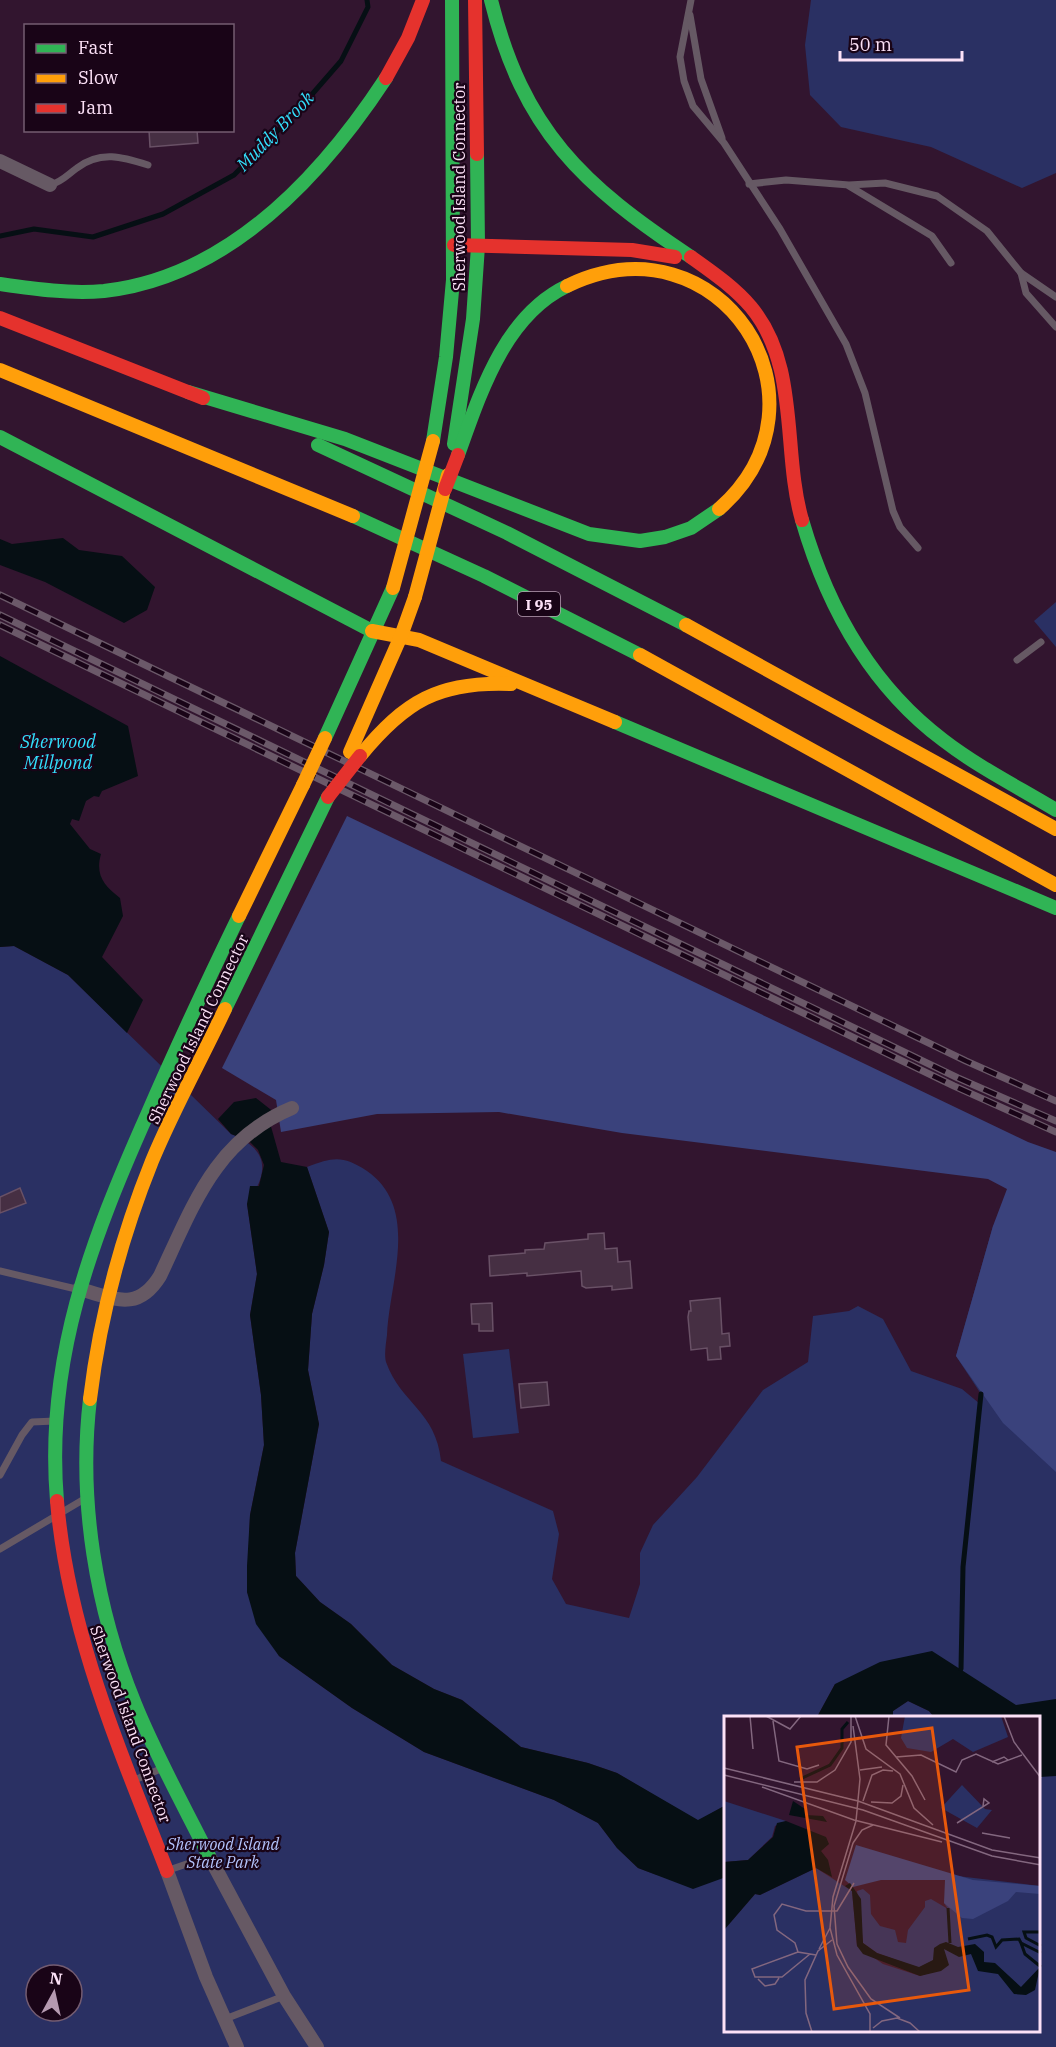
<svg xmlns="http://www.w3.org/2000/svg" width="1056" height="2047" font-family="'IBM Plex Serif',serif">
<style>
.green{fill:#2a3063;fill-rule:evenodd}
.forest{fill:#3a427c}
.water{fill:#060f14}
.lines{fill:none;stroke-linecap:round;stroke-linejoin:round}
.stream{stroke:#060f14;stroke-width:5}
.building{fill:#462f43;stroke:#695166;stroke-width:1.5}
.lane{stroke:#665964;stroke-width:7}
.street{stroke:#665964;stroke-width:14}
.fast{stroke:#30b455;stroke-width:14}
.slow{stroke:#ff9f0a;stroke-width:14}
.jam{stroke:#e5322d;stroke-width:14}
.rail-casing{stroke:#6b5969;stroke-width:7}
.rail{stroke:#190417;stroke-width:4.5;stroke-dasharray:14;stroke-linecap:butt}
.slow-bridge{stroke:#ff9f0a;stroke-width:14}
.jam-bridge{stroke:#e5322d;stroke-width:14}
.labels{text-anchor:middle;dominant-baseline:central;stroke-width:4.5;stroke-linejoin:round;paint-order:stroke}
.shield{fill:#190417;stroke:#b89fb4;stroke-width:1.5}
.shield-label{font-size:15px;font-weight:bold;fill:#fce1f7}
.street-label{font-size:16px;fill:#fce1f7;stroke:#190417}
.park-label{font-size:16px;font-style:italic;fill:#b2c2fb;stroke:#190417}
.water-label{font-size:18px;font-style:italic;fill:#32defb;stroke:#190417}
.inset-river{fill:none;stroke:#060f14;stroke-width:3}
.inset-road{fill:none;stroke:#83677f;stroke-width:1.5}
.view{fill:#e8590c;fill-opacity:0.15;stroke:#e8590c;stroke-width:3}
.inset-edge{fill:none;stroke:#fce1f7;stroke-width:3}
</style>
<rect width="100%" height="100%" fill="#32152f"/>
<g class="green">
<path d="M811 0H1056V173L1022 188 931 147 841 127 810 95 805 45Z"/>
<path d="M1056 602V647L1034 621Z"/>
<path d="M14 946 68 975 231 1134C270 1150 269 1172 247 1204L257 1274 250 1315 261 1395 264 1445 250 1515 247 1592 279 1656 352 1708 424 1752 554 1800 598 1823 617 1848 638 1868 657 1875 726 1876V2030H1040V1717L835 1684 817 1717H726V1805L698 1821 617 1773 588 1763 521 1747 462 1700 434 1689 392 1665 351 1624 320 1602 296 1576 295 1553 319 1424 308 1370 312 1314 324 1265 329 1232 307 1167C333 1157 343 1155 367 1171 421 1209 389 1282 387 1335 386 1343 384 1355 386 1362 401 1404 436 1411 441 1461L553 1511 559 1534 552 1579 566 1604 629 1618 640 1584V1553L653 1525 697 1477 763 1390 808 1362 813 1316 849 1311 858 1306 883 1319 911 1371 962 1389 980 1404 981 1394 956 1356 993 1226 1056 1152V2047H0V947ZM36 1975H72V2011H36Z"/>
<path d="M509 1349 519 1433 473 1438 463 1354Z"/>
<path d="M908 1701 929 1711 934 1717H893V1711Z"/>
</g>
<path class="forest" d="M347 816 1028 1142 1056 1152V1472L1003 1423 956 1356 993 1226 1007 1189 988 1179 622 1133 499 1112 377 1114 281 1132 276 1100 222 1068Z"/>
<g class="water">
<path d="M63 538 79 550 122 556 155 587 147 610 124 623 45 582 0 565V539L12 544Z"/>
<path d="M0 656 128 726 138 776 102 791 99 797 94 796 86 801 79 821 72 819 70 824 90 849 101 854C95 875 104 886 120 898L123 916 102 957 143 1000 127 1033 68 975 14 946 0 947Z"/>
<path d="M256 1098 275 1113 270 1123 281 1162 307 1167 329 1232 324 1265 312 1314 308 1370 319 1424 295 1553 296 1576 320 1602 351 1624 392 1665 434 1689 462 1700 521 1747 588 1763 617 1773 698 1820 726 1805V1877L693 1889 638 1868 617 1848 598 1823 554 1800 424 1752 352 1708 279 1656 256 1624 247 1592V1566L250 1515 264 1445 261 1395 250 1315 257 1274 247 1204 250 1186H259L264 1165 258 1150 249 1141 231 1134 218 1119 234 1102Z"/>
<path d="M932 1651 1016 1705 1056 1699V1776L1040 1777V1717H934L929 1711 908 1701 893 1711V1717H817L835 1684 880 1662Z"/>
</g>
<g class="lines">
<g class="stream">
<path d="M0 236 34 229 93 237 163 214 234 175 301 107 341 61 368 7 367 0"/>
<path d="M961 1669 963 1567 981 1394"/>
</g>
</g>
<g class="building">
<path d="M149 130H197L198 143 150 147Z"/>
<path d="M20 1188 26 1203 0 1213V1197Z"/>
<path d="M604 1233 605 1249 617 1248 618 1262 630 1261 632 1288 612 1290V1286L586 1288 582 1286 581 1271 527 1276V1273L490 1276 489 1256 525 1253V1250L544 1249 545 1243 588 1239V1234Z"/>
<path d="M720 1298 722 1334 729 1333 730 1346 720 1347 721 1359 708 1360 707 1348 691 1350 688 1317 689 1311H691L690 1301Z"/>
<path d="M492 1303 493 1331H479V1324H472L471 1304Z"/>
<path d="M547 1382 549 1405 521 1408 519 1384Z"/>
</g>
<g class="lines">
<g class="lane">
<path d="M691 0 680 57 684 81 693 106 724 143 780 229 846 344 865 393 893 511 900 527 918 548"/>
<path d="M690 15 701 79 722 138"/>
<path d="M749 184 786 180 849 185 885 183 937 196 987 231 1021 273 1056 297"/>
<path d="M50 185C62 182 67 175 77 168 100 150 123 157 148 165"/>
<path d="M849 186 932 236 951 263"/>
<path d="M1021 273 1026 293 1056 327"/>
<path d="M1017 660 1041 642"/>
<path d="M0 1271 76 1289"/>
<path d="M0 1475 22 1435 32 1422 55 1421"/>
<path d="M0 1549 86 1498"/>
<path d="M132 1781 163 1768"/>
<path d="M169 1870 207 1857"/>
<path d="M225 2019 284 1996"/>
</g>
<g class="street">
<path d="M0 161 50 185"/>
<path d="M79 1289C114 1298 137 1313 160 1276 193 1206 215 1140 292 1108"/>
<path d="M209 1856 284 1996 317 2047"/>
<path d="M167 1871 206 1977 237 2047"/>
</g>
<g class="fast">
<path d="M491 0C523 130 582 185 691 257"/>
<path d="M0 284C35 289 69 294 104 291 229 277 321 177 386 78"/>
<path d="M188 392 345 439 589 534 640 541 665 537 691 528 719 509"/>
<path d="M0 437 372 631"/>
<path d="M433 441 446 357 453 280 452 0"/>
<path d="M454 444 473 319 478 246 477 154"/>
<path d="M318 445 507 533 686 625"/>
<path d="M458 455C480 394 504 316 567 286"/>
<path d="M353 516 484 576 640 655"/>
<path d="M802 520C827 606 870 685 943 740 978 767 1018 787 1056 810"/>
<path d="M615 722 1056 908"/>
<path d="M325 738 393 588"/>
<path d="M225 1009 328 797"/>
<path d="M90 1399C78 1501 96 1609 135 1704 156 1756 184 1806 209 1856"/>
<path d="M57 1501C45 1360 91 1241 147 1115 176 1048 207 982 239 916"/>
</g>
<g class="slow">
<path d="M567 286C720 212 842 401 719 509"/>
<path d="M0 370 353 516"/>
<path d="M686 625 1056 829"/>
<path d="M372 631 419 640 615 722"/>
<path d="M640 655 1056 885"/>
<path d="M350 752 401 636 415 597"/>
<path d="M360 756C405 701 439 681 511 684"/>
<path d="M239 916 303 785"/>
<path d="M90 1399C100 1316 121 1238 152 1161 173 1110 201 1060 225 1009"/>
</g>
<g class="jam">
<path d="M475 0 477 154"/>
<path d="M386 78 408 38 423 0"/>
<path d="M454 245 632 250 675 257"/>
<path d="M691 257C712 272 734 287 751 307 800 366 782 451 802 520"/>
<path d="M0 318 203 398"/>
<path d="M57 1501C68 1632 120 1750 167 1871"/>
</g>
<defs>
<g id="rail">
<path d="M0 595 966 1061 1056 1101"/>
<path d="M0 615 958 1078 1056 1121"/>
<path d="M0 625 954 1086 1056 1132"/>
</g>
</defs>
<use href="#rail" class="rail-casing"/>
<use href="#rail" class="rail"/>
<g class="slow-bridge">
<path d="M393 588 433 441"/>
<path d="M415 597 448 475"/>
<path d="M303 785 325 738"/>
</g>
<g class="jam-bridge">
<path d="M445 489 458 455"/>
<path d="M328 797 360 756"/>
</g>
</g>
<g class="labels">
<rect class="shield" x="518" y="592" width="42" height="24" rx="4.5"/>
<g class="shield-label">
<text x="539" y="604">I 95</text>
</g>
<g class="street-label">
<text transform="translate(459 187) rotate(-90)">Sherwood Island Connector</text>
<text transform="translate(198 1029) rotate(-64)">Sherwood Island Connector</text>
<text transform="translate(131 1724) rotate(70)">Sherwood Island Connector</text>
</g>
<g class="park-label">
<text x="223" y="1844">Sherwood Island<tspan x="223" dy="18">State Park</tspan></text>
</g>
<g class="water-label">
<text transform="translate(275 131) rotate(-46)">Muddy Brook</text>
<text x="58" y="741">Sherwood<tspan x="58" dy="21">Millpond</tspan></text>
</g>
</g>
<g transform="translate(724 1716)">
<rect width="316" height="316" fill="#32152f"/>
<path d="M181 0H277L284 21 249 36 229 23 207 36 183 32 177 22ZM238 69 261 93 268 94 253 112 217 92ZM0 85 62 105 51 110 48 121 24 144 0 146ZM92 152 128 175 133 230 159 248 196 260 208 256 220 232 226 236 222 226 210 244 195 252 153 237 139 227 133 175 139 173 146 179 147 198 156 210 171 214 174 226 182 227 184 214 201 191V185L207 183 224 193 220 187 225 159 316 170V316H0V214L31 178 36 179Z" fill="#2a3063"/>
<path d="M132 129 249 164 316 170V178L292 176 284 185 249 203 238 202 220 187 221 164H157L129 171 121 164Z" fill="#3a427c"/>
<path d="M69 85 81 93V99L99 100 103 106 65 99ZM62 105 102 121 105 128 97 135 104 144 108 161 92 152 36 179 31 178 0 214V146L24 144 49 121 53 107ZM126 167 137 183 139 227 153 237 195 251 209 244 210 232 216 228 222 226 234 231 251 228 260 236V246L271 247 297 271 316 251 311 274 302 279 290 278 274 258 254 255 247 238 235 241 220 233 225 249 217 255 196 260 139 238 133 230 128 175 121 170Z" fill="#060f14"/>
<path class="inset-river" d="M76 63 106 49 118 32V13L124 6M224 192 226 227M317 216H300L302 222 317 230M244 223 263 219 268 221 272 231 278 224 295 223 297 227M317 237 297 227 301 238 317 251"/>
<path class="inset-road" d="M26 0 29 33M42 0 66 13 77 0M131 0 142 33 176 58 190 92 209 109M165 0 162 29 188 60 201 84M280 0 290 26 317 62M49 5 55 45 83 53 95 49M129 10 136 63 132 105M172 41 197 39 232 56 238 44 252 38 274 48 298 39M268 46 280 41 284 44M0 52 134 85 268 134 317 142M136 54 158 51M0 59 139 94 268 140 317 149M70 66H93L111 54 127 26V0M38 71 130 104 218 126M139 85 148 59 159 54 169 55M147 86 168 87 177 80 179 69M132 105 109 181 106 212 113 239 146 298V316M233 107 265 87 260 83 259 90M258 117 286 122M129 127 110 190 113 228 124 251 147 283 176 302M129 127 138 114 149 109M95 233 106 212M74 236 28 253 31 261H58L86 238M92 239 74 236 71 227 53 214 50 199 58 188 82 195H113L130 167M34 263 41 270 51 268 55 262M149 312 158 305 173 302 186 307 196 316M88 316 82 297 81 264 94 235 108 224"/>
<path class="view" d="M208 12 245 274 110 293 73 31Z"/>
<rect width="316" height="316" class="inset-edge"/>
</g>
<rect x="24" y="24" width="210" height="108" fill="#190417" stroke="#745c71" stroke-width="1.5"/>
<rect x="36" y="44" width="30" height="9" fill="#30b455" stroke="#745c71" stroke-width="1.5"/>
<text x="78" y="54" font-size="18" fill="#fce1f7">Fast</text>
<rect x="36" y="74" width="30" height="9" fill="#ff9f0a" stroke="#745c71" stroke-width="1.5"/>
<text x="78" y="84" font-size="18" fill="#fce1f7">Slow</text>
<rect x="36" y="104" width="30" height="9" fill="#e5322d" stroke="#745c71" stroke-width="1.5"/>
<text x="78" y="114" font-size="18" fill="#fce1f7">Jam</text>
<g transform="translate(54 1993) rotate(8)"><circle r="28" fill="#190417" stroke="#745c71" stroke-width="1.5"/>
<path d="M0-4.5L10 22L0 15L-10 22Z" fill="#b59ab1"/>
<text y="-9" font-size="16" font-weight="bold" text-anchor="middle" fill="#fce1f7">N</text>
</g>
<path d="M840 51v9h122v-9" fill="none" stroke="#fce1f7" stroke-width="3"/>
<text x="849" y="51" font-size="18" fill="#fce1f7" stroke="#190417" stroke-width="4.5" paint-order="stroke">50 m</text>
</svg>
